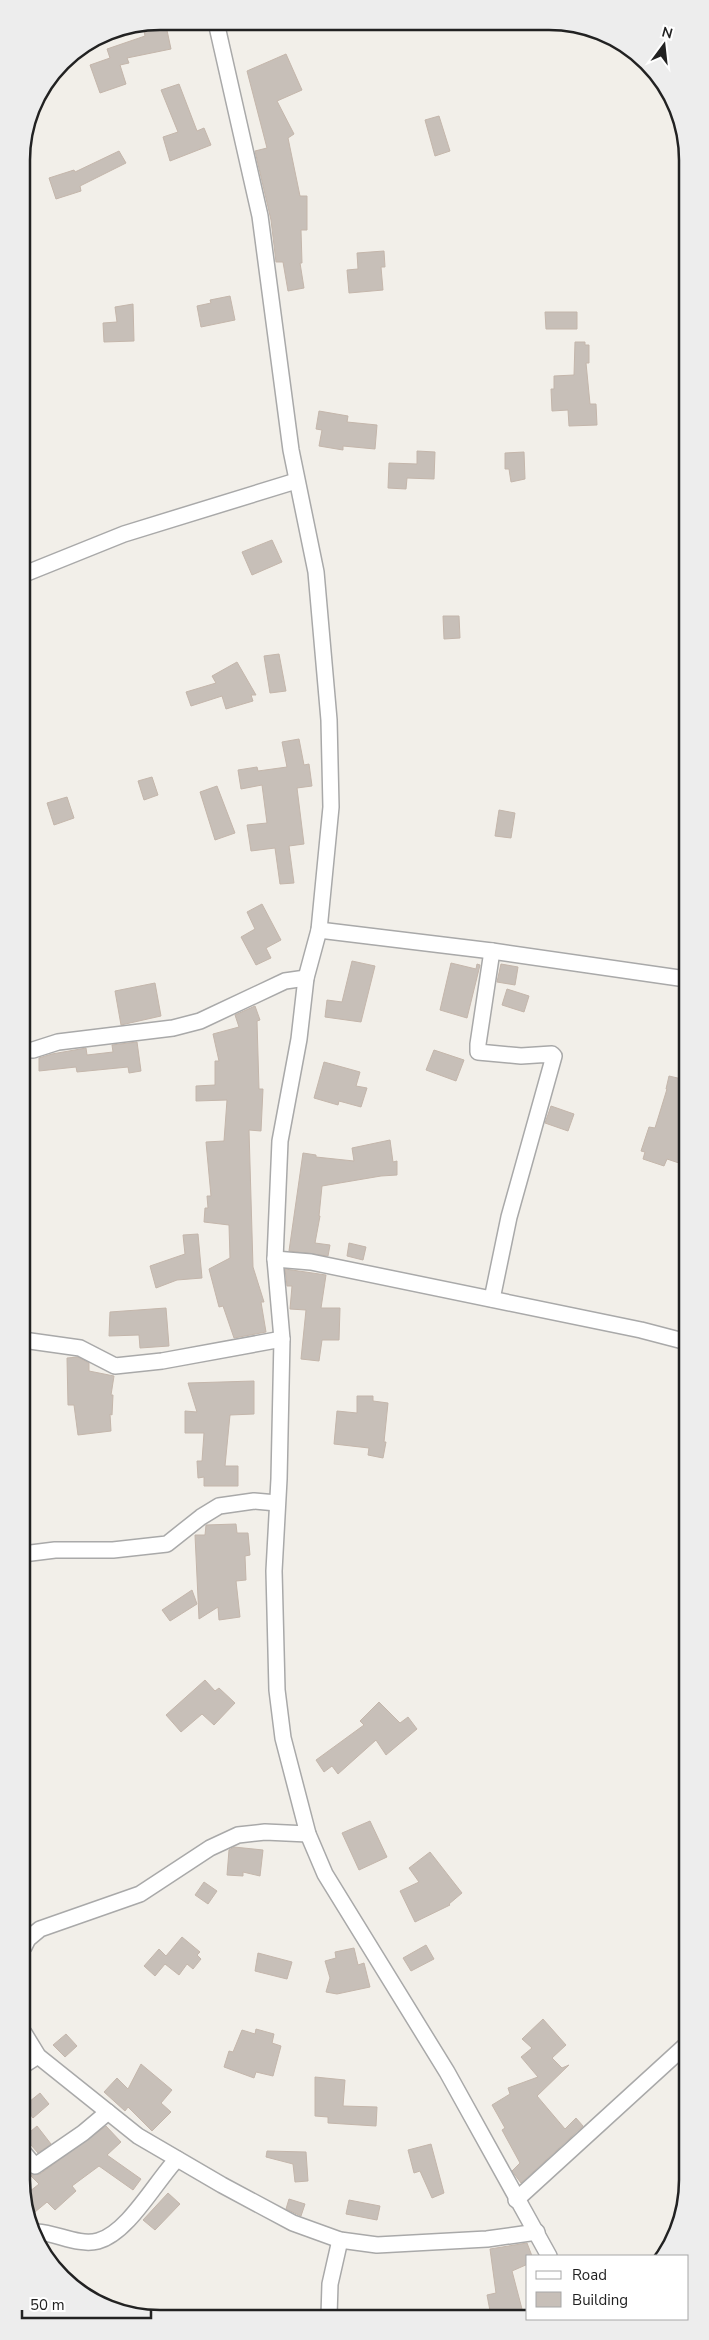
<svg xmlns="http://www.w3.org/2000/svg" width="709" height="2340" font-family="'Nunito Sans',sans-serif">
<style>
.building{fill:#c7bfb8;stroke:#c4b6ab}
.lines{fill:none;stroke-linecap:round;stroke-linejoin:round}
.street-casing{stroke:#a9a9a9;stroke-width:18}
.street{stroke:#fff;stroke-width:15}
.rim{fill:none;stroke:#222;stroke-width:2.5}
</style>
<rect width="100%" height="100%" fill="#f2efe9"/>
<g class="building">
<path d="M165 21 171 49 127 58 129 63 120 65 126 84 100 93 90 65 110 58 107 49 145 36 143 26Z"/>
<path d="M286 54 302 90 277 101 294 134 288 138 300 196H307V230H301L302 263H300L304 288 288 291 283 262H276L271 220 255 151 267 148 247 71Z"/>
<path d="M179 84 197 131 204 128 211 145 170 161 163 137 178 132 161 90Z"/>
<path d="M439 116 450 151 435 156 425 120Z"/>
<path d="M119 151 126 163 80 186 81 191 56 199 49 178 74 170 75 172Z"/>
<path d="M384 251 385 267H381L383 290 349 293 347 270 358 269 357 253Z"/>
<path d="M230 296 235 320 201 327 197 306 211 303 210 300Z"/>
<path d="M133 304 134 341 104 342 103 323 117 322 115 307Z"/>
<path d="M545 312H577V329H546Z"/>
<path d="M575 342H585V345H589V363H586L590 404H596L597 425 569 426 568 410 552 411 551 389H554V376L574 375Z"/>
<path d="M319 411 348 416 347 422 377 425 375 449 343 446V450L319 446 322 430 316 429Z"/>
<path d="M417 451 435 452 434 479 407 478 406 489 388 488 389 463 417 464Z"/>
<path d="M524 452 525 479 511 482 509 469H505V453Z"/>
<path d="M272 540 282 562 252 575 242 552Z"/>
<path d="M443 616H459L460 638 444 639Z"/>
<path d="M279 654 286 691 270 693 264 656Z"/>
<path d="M237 662 256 695H251L253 701 226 709 222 696 191 706 186 692 216 683 212 676Z"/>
<path d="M299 739 304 765 309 764 312 786 297 788 304 844 289 846 294 883 280 884 275 848 251 851 247 825 267 823 262 785 241 789 238 770 257 767 258 771 287 767 282 742Z"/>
<path d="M152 777 158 795 144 800 138 781Z"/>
<path d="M217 786 235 833 215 840 200 792Z"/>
<path d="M67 797 74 818 54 825 47 803Z"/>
<path d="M499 810 515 813 511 838 495 836Z"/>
<path d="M262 904 281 940 266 948 271 958 256 965 241 937 255 929 247 912Z"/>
<path d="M352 961 375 966 361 1022 325 1017 327 1000 342 1002Z"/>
<path d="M451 963 476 969 477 964 480 965 467 1018 440 1010Z"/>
<path d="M501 964 518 967 515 985 497 982Z"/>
<path d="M155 983 161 1016 121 1025 115 991Z"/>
<path d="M507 989 529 996 524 1012 502 1005Z"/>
<path d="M255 1006 260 1020 257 1021 259 1089H263L261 1131 249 1130 253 1267 264 1302H261L266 1332 234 1338 223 1306 219 1307 209 1269 230 1258 229 1225 204 1222 205 1208H208L207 1196H211L206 1142 224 1141 227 1100 196 1101V1086L215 1085V1061H219L213 1034 239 1027 235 1015Z"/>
<path d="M137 1042 141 1071 129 1073 128 1067 77 1072 76 1067 39 1071V1058L52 1054 86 1048 87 1055 113 1052 112 1045Z"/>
<path d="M434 1050 464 1060 456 1081 426 1070Z"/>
<path d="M324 1062 360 1072 356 1086 367 1088 361 1107 339 1101 338 1105 314 1098Z"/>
<path d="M669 1076 686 1080V1113L679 1136 686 1139V1142L679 1163 667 1159 664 1166 643 1159 645 1152 641 1151 649 1127 655 1128 667 1089H666Z"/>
<path d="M551 1106 574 1114 568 1131 545 1123Z"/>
<path d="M390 1140 393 1162 397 1161V1175L381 1176 322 1186 319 1216H320L315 1243 330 1245 328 1256 289 1251 303 1153 316 1155V1157L354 1161 352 1148Z"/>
<path d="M198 1234 202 1278 177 1280 156 1288 150 1266 185 1254 183 1235Z"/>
<path d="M349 1243 366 1247 363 1260 347 1256Z"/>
<path d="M285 1269 326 1275 321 1308H340L339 1340H322L319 1361 301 1359 306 1310 290 1309 292 1286H287Z"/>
<path d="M166 1308 169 1346 140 1348 139 1335 109 1336 110 1312Z"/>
<path d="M78 1357 89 1363V1371L114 1376 111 1395H113L112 1415 110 1414 111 1431 78 1435 74 1405H68L67 1358Z"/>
<path d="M254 1381V1414L230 1415 225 1466H238V1486H204V1477L198 1478 197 1461H202L204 1433H185V1411L197 1412 188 1383Z"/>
<path d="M357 1396H373V1401L388 1403 384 1442H386L383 1458 368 1455 369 1448 334 1444 337 1411 357 1413Z"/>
<path d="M236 1524 237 1533H248L250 1555 245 1556 246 1580 236 1581 240 1617 219 1620 218 1607 199 1619 195 1535H205L206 1525Z"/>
<path d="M192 1590 197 1604 170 1621 162 1610Z"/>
<path d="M205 1680 215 1691 219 1688 235 1703 214 1725 202 1714 181 1732 166 1715Z"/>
<path d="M379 1702 400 1723 408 1717 417 1729 386 1755 376 1740 338 1774 332 1766 324 1772 316 1760 364 1725 360 1721Z"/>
<path d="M370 1821 387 1857 359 1870 342 1833Z"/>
<path d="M234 1847 263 1850 260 1876 243 1872V1876L227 1875 229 1850Z"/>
<path d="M430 1852 462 1893 449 1904 450 1905 415 1922 400 1891 419 1882 409 1868Z"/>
<path d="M204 1882 217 1891 208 1904 195 1895Z"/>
<path d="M182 1937 200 1952 197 1955 201 1959 193 1969 187 1964 179 1975 165 1964 155 1976 144 1966 159 1949 166 1956Z"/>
<path d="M426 1945 434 1959 411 1971 403 1958Z"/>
<path d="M354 1948 358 1965 364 1963 370 1987 337 1994 326 1992 330 1978 325 1961 336 1958 335 1952Z"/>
<path d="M258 1953 292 1962 287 1979 255 1971Z"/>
<path d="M543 2019 566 2045 552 2058 562 2068 569 2065 537 2096 565 2129 576 2118 583 2126 521 2183 512 2171 520 2163 502 2130 505 2128 492 2105 510 2094 508 2088 538 2077 521 2057 532 2048 522 2039Z"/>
<path d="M256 2029 274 2034 272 2043 281 2046 273 2076 256 2072 254 2078 224 2067 229 2051 233 2052 242 2030 255 2034Z"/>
<path d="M66 2034 77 2046 65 2057 53 2045Z"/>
<path d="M141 2064 172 2090 161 2103 171 2112 152 2131 128 2107 125 2111 104 2092 117 2078 128 2089Z"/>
<path d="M315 2077 345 2080 343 2106 377 2107 376 2126 328 2123V2117L315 2116Z"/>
<path d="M40 2093 49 2104 33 2118 24 2106Z"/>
<path d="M37 2126 51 2144 38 2153 24 2137Z"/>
<path d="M106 2126 121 2142 107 2155 141 2179 133 2190 99 2166 72 2186 76 2191 55 2210 47 2202 29 2217 24 2207V2196L39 2184 30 2175 40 2174Z"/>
<path d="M431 2144 444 2193 432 2198 420 2171 414 2173 408 2150Z"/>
<path d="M267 2151 306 2152 308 2181 295 2182 293 2164 266 2157Z"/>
<path d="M168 2193 180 2204 155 2230 143 2220Z"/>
<path d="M289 2199 305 2204 301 2216 286 2209Z"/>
<path d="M349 2200 380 2206 377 2220 346 2214Z"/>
<path d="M527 2243 532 2256H528V2264L512 2271 522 2309 491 2316 487 2295 496 2293 490 2249Z"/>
</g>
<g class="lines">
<defs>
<g id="street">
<path d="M216 22 260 216 291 450 316 572 329 720 331 807 319 930 306 978 299 1039 280 1141 275 1259 282 1339 279 1479 274 1571 277 1690 283 1738 308 1834 325 1874 447 2072 549 2256"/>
<path d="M22 575 124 534 296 481"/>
<path d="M319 930 492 951 686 979"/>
<path d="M33 1050 58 1042 173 1028 200 1021 285 981 306 978"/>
<path d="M275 1259 311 1262 641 1330 687 1342"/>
<path d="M492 1299 509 1217 554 1056 552 1054 521 1056 478 1052V1044L492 951"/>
<path d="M23 1340 80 1348 115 1366 162 1361 282 1339"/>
<path d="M23 1554 55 1550H113L167 1544 201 1517 219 1506 254 1501 277 1503"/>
<path d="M24 1947 28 1939 40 1929 140 1894 210 1848 238 1835 265 1832 308 1834"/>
<path d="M24 2033 38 2056 138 2136 222 2185 293 2223 340 2240 377 2245 487 2239 537 2232"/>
<path d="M24 2065 38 2056"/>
<path d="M24 2153 35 2166 83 2133 108 2112"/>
<path d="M516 2200 687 2044"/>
<path d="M37 2232C57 2233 78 2246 98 2241 128 2233 156 2181 177 2159"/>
<path d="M329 2316 330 2284 340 2240"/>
</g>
</defs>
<use href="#street" class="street-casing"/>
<use href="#street" class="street"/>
</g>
<path d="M0 0H709V2340H0ZM160 30H549A130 130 0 0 1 679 160V2180A130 130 0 0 1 549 2310H160A130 130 0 0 1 30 2180V160A130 130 0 0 1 160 30Z" fill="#ededed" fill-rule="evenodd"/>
<path class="rim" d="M160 30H549A130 130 0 0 1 679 160V2180A130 130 0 0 1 549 2310H160A130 130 0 0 1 30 2180V160A130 130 0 0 1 160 30Z"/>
<rect x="526" y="2255" width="162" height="65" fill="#ffffff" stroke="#a7a7a7"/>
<rect x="536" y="2271" width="25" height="8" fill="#ffffff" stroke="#a7a7a7"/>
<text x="572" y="2280" font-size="15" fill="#222222">Road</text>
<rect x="536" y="2292" width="25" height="15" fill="#c7bfb8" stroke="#a7a7a7"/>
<text x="572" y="2305" font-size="15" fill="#222222">Building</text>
<g transform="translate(664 45) rotate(15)" stroke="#ffffff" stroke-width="4" paint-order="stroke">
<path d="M0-4L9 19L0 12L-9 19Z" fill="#222222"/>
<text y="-8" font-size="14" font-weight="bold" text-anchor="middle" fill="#222222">N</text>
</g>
<path d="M22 2310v8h129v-8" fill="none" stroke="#222222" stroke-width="2.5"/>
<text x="30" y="2310" font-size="15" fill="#222222" stroke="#ffffff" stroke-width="4" paint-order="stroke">50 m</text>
</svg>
